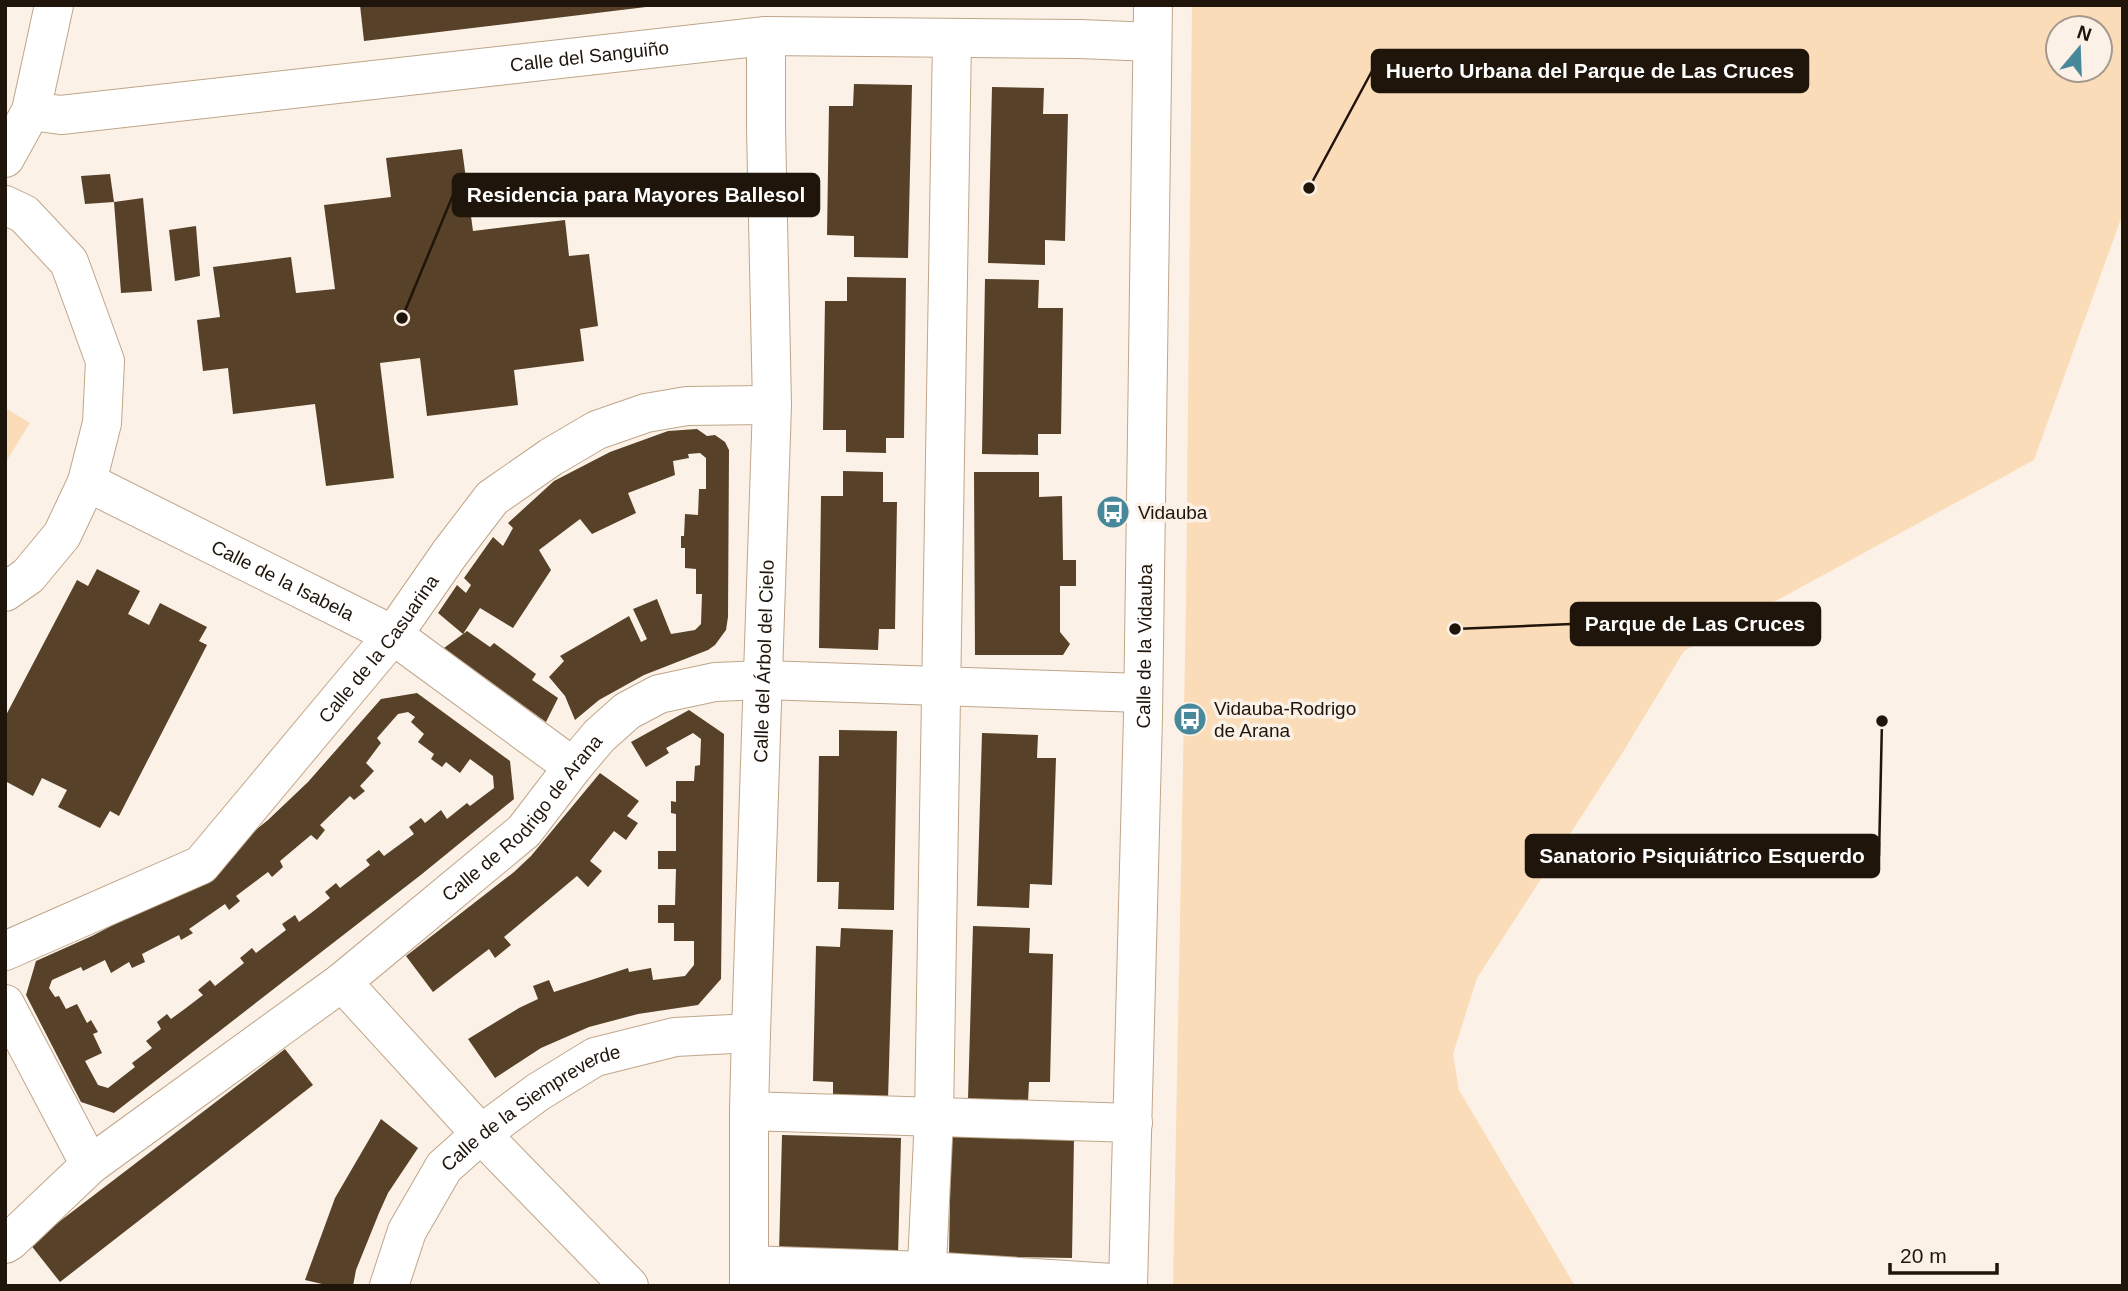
<svg xmlns="http://www.w3.org/2000/svg" width="2128" height="1291" font-family="Arial,sans-serif">
<style>
.green{fill:#fbdcb9;fill-rule:evenodd}
.building{fill:#574128;fill-rule:evenodd}
.lines{fill:none;stroke-linecap:round;stroke-linejoin:round}
.minor-casing{stroke:#bfa68a;stroke-width:40}
.minor{stroke:#fff;stroke-width:38}
.labels{text-anchor:middle;dominant-baseline:central;stroke-width:7;stroke-linejoin:round;paint-order:stroke}
.street-label{font-size:19px;fill:#1f150b;stroke:#fcf1e6}
.poi-label{font-size:19px;fill:#1f150b;stroke:#fcf1e6;text-anchor:start}
.leader{fill:none;stroke:#1f150b;stroke-width:2.5}
.callout-dot{fill:#1f150b;stroke:#fcf1e6;stroke-width:2.5}
.callout{fill:#1f150b;stroke:#1f150b;stroke-width:2.5}
.callout-label{font-size:21px;text-anchor:middle;font-weight:bold;fill:#fff}
</style>
<rect width="100%" height="100%" fill="#fcf1e6"/>
<g class="green">
<path d="M1192 5H2123V213L2034 460 1684 651 1623 752 1477 978 1453 1054 1459 1090 1575 1286H1173L1186 607ZM2058 28H2100V70H2058Z"/>
<path d="M5 408 30 423 5 463Z"/>
</g>
<g class="building">
<path d="M360 5H645L646 7 364 41Z"/>
<path d="M854 84 912 85 908 258 854 257V236L827 235 829 106H853Z"/>
<path d="M992 87 1044 88 1043 114H1068L1065 241 1045 240V265L988 263Z"/>
<path d="M462 149 473 231 565 220 569 256 589 254 598 326 580 329 584 361 514 370 518 405 427 416 420 358 380 363 394 478 326 486 315 404 233 414 228 368 203 371 197 320 220 317 213 267 291 257 296 293 335 289 324 205 391 197 386 158Z"/>
<path d="M110 174 114 202 85 204 81 176Z"/>
<path d="M143 198 152 291 121 293 114 202Z"/>
<path d="M196 226 200 276 175 281 169 230Z"/>
<path d="M847 277 906 278 904 438H886V453L846 452V430H823L825 301H847Z"/>
<path d="M985 279 1039 280 1038 308H1063L1061 434H1038V455L982 454Z"/>
<path d="M697 429 707 436 715 435 725 442 729 450 728 617 726 630 715 645 708 650 644 675 599 700 575 720 565 696 549 677 564 661 560 656 629 616 641 642 647 639 633 609 657 599 671 634 695 630 701 624 702 594H696V569L685 568V548H681V536H684L685 514 698 515 699 489H706V458L700 453 688 454 689 458 673 461 675 475 628 493 636 513 592 534 580 519 539 550 551 570 513 628 480 608 463 634 467 631 490 647 494 643 536 674 532 680 558 698 546 722 444 648 463 634 438 613 457 585 466 593 471 585 464 578 493 537 503 546 513 528 508 523 554 481 610 452 668 431Z"/>
<path d="M843 471 883 472V502H897L895 629H879L878 650 819 648 821 496H843Z"/>
<path d="M974 472H1039V497L1062 496 1063 560H1076V586H1060V632L1070 644 1063 655H975Z"/>
<path d="M97 569 140 591 128 614 149 625 160 603 207 627 199 641 207 645 119 816 110 811 100 828 58 807 67 790 42 778 33 796 5 781V717L77 580 88 586Z"/>
<path d="M417 693 510 761 514 799 422 874 114 1113 81 1102 26 995 36 961 92 936 140 911 227 853 268 820 308 782 381 699ZM408 712 415 717 411 722 424 734 418 742 434 754 431 759 442 767 446 762 460 773 470 759 493 776 494 788 470 806 467 803 447 819 441 810 425 823 421 818 409 827 414 834 384 856 379 850 366 860 370 865 340 888 336 883 325 892 330 898 315 910 299 922 295 915 282 924 286 930 256 953 252 948 240 958 244 963 215 986 210 980 198 990 203 995 186 1008 171 1019 167 1014 157 1022 161 1029 146 1041 152 1048 132 1063 135 1067 108 1088 98 1085 85 1061 102 1053 93 1034 98 1032 91 1020 87 1023 77 1004 66 1009 59 996 55 997 49 988 52 980 81 967 83 971 105 960 111 973 129 962 132 968 145 962 142 954 179 935 181 940 193 933 189 929 225 904 229 910 240 901 236 896 268 872 272 877 283 867 280 861 311 835 317 840 325 830 320 825 350 796 354 800 365 791 360 786 374 771 366 763 381 743 377 738 398 714Z"/>
<path d="M689 710 724 734 721 979 698 1005 638 1014 589 1027 541 1048 495 1078 468 1039 519 1008 538 999 533 986 549 980 554 992 628 968 629 972 651 968 653 980 685 976 694 965V941H674V923H658V905H675L676 869H658V851H676V814L671 813V801L676 802V781H694L695 766 700 765 701 739 693 733 666 748 669 753 646 767 631 742Z"/>
<path d="M839 730 897 731 894 910 838 909 839 882H817L819 756H839Z"/>
<path d="M982 733 1038 735 1037 758H1056L1052 885 1030 884 1029 908 977 906Z"/>
<path d="M600 773 639 801 627 816 638 823 626 840 614 831 590 861 602 871 588 887 577 876 504 937 511 945 495 958 489 949 433 992 406 956 514 872 531 856Z"/>
<path d="M973 926 1030 928 1029 953 1053 954 1050 1082H1029L1028 1102 968 1100Z"/>
<path d="M841 928 893 930 888 1099 833 1098V1082L813 1081 816 946 840 947Z"/>
<path d="M285 1049 313 1085 60 1282 30 1244Z"/>
<path d="M381 1119 418 1148 388 1193 379 1213 356 1270 353 1286H322V1284L305 1280 335 1198Z"/>
<path d="M782 1135 901 1138 898 1256 779 1253Z"/>
<path d="M951 1135 1074 1137 1072 1258 949 1256Z"/>
</g>
<g class="lines">
<defs>
<g id="minor">
<path id="s1" d="M31 111 61 115 766 36 1080 39 1152 42"/>
<path d="M5 158 31 111 54 5"/>
<path d="M5 205 24 214 69 262 105 361 102 423 87 482 62 535 28 576 5 592"/>
<path id="s2" d="M87 482 393 635 573 767"/>
<path id="s3" d="M5 951 201 865 393 635 450 553 492 498 551 457 597 430 646 413 687 406 772 405"/>
<path d="M342 982 481 1134 629 1286"/>
<path d="M5 1004 90 1165"/>
<path d="M749 1111 1133 1123"/>
<path id="s4" d="M5 1244 10 1241 90 1165 342 982 524 831 573 767 599 736 627 711 659 694 715 682 764 680 1142 693"/>
<path d="M750 1265 927 1271 1128 1284"/>
<path id="s5" d="M389 1286 407 1231 444 1167 481 1134 538 1092 595 1057 675 1037 751 1033"/>
<path id="s6" d="M749 1286V1111L751 1033 772 405 766 127V36"/>
<path d="M926 1286 934 1117 952 38"/>
<path id="s7" d="M1128 1286 1143 716 1153 5"/>
</g>
</defs>
<use href="#minor" class="minor-casing"/>
<use href="#minor" class="minor"/>
</g>
<defs>
<symbol id="bus-disc" viewBox="-11 -11 22 22"><circle r="9.5" fill="#47889b" stroke="#fcf1e6"/><path d="M-5-6H5V4H4V6H2V4H-2V6H-4V4H-5ZM-3.5-4V0h7V-4ZM-3.5 1.2v1.5H-2V1.2ZM2 1.2v1.5H3.5V1.2Z" fill="#fff"/></symbol>
</defs>
<g fill-rule="evenodd">
<use href="#bus-disc" x="1094" y="493" width="38" height="38"/>
<use href="#bus-disc" x="1171" y="700" width="38" height="38"/>
</g>
<g class="labels">
<g class="street-label">
<text stroke="none"><textPath href="#s1" startOffset="562">Calle del Sanguiño</textPath></text>
<text stroke="none"><textPath href="#s2" startOffset="219">Calle de la Isabela</textPath></text>
<text stroke="none"><textPath href="#s7" startOffset="640">Calle de la Vidauba</textPath></text>
<text stroke="none"><textPath href="#s3" startOffset="494">Calle de la Casuarina</textPath></text>
<text stroke="none"><textPath href="#s6" startOffset="625">Calle del Árbol del Cielo</textPath></text>
<text stroke="none"><textPath href="#s4" startOffset="672">Calle de Rodrigo de Arana</textPath></text>
<text stroke="none"><textPath href="#s5" startOffset="238">Calle de la Siempreverde</textPath></text>
</g>
<g class="poi-label">
<text x="1138" y="512">Vidauba</text>
<text x="1214" y="708">Vidauba-Rodrigo<tspan x="1214" dy="22">de Arana</tspan></text>
</g>
</g>
<path class="leader" d="M1309 188L1372 71M402 318L453 195M1455 629L1571 624M1882 721L1879 856"/>
<g class="callout-dot">
<circle cx="1309" cy="188" r="7"/>
<circle cx="402" cy="318" r="7"/>
<circle cx="1455" cy="629" r="7"/>
<circle cx="1882" cy="721" r="7"/>
</g>
<g class="callout">
<rect x="1372" y="50" width="436" height="42" rx="7"/>
<rect x="453" y="174" width="366" height="42" rx="7"/>
<rect x="1571" y="603" width="249" height="42" rx="7"/>
<rect x="1526" y="835" width="353" height="42" rx="7"/>
</g>
<g class="callout-label">
<text x="1590" y="78">Huerto Urbana del Parque de Las Cruces</text>
<text x="636" y="202">Residencia para Mayores Ballesol</text>
<text x="1695" y="631">Parque de Las Cruces</text>
<text x="1702" y="863">Sanatorio Psiquiátrico Esquerdo</text>
</g>
<rect width="2128" height="1291" fill="none" stroke="#1f150b" stroke-width="14"/>
<g transform="translate(2079 49) rotate(19)"><circle r="33" fill="#fcf1e6" stroke="#a4998e" stroke-width="2"/>
<path d="M0-5L12 26L0 18L-12 26Z" fill="#47889b"/>
<text y="-10" font-size="19" font-weight="bold" text-anchor="middle" fill="#1f150b">N</text>
</g>
<path d="M1890 1263v10h107v-10" fill="none" stroke="#1f150b" stroke-width="3.5"/>
<text x="1900" y="1263" font-size="21" fill="#1f150b" stroke="#fcf1e6" stroke-width="5" paint-order="stroke">20 m</text>
</svg>
